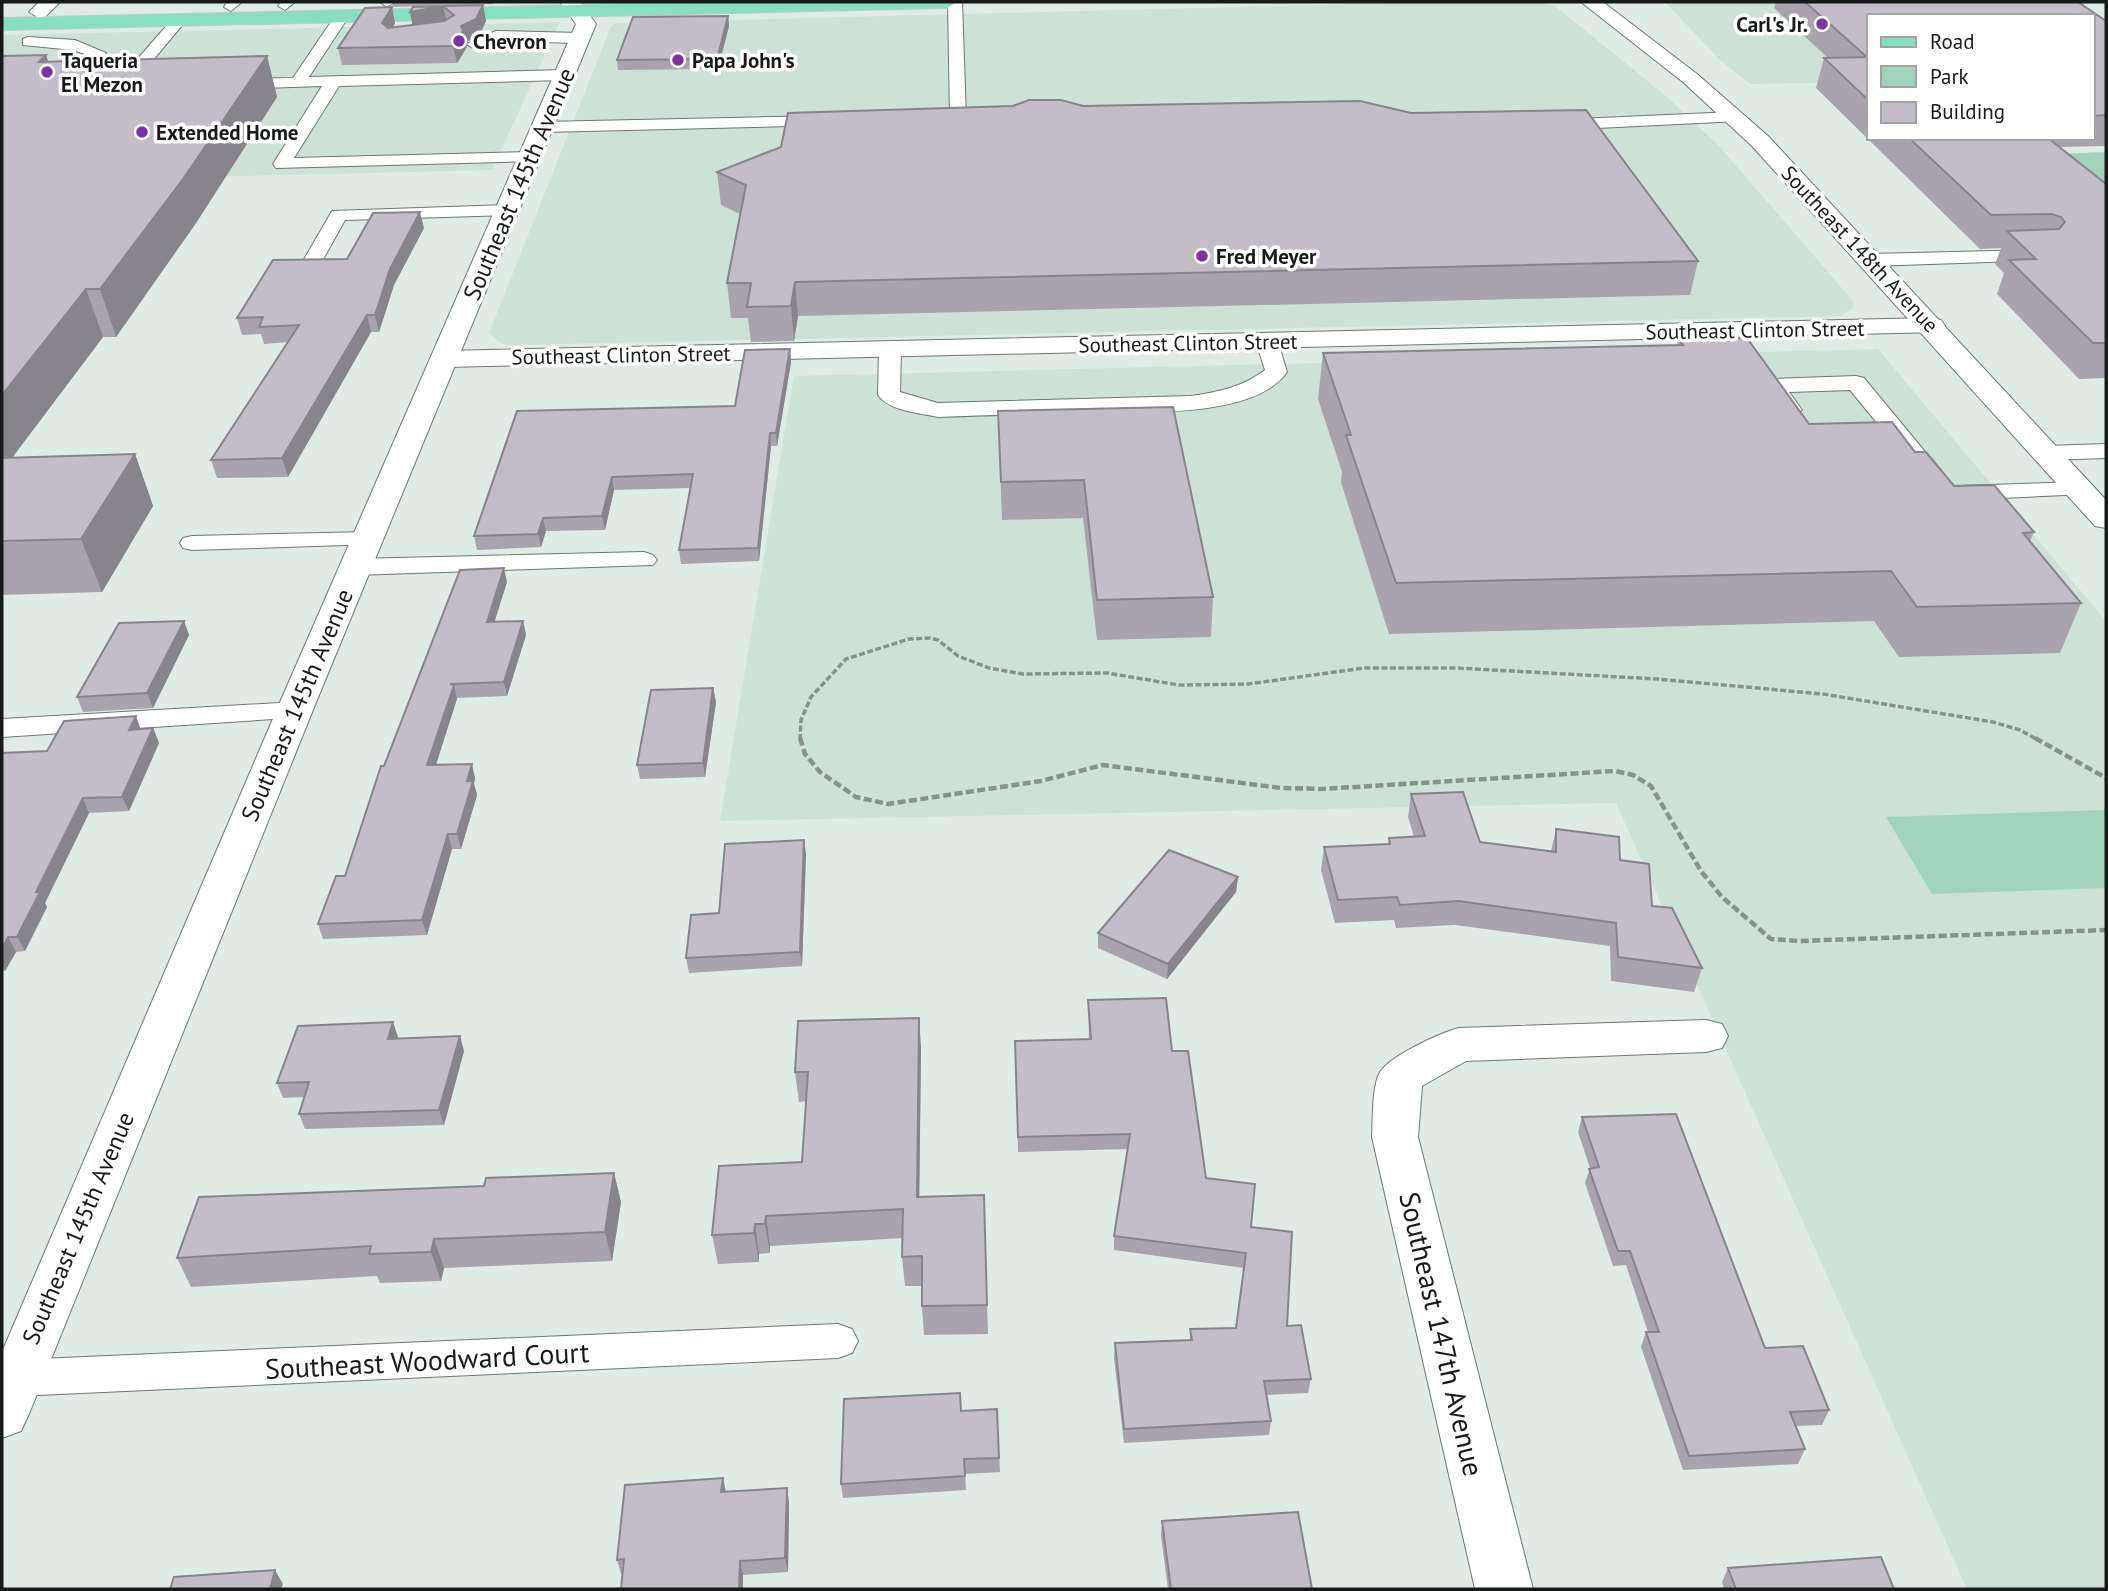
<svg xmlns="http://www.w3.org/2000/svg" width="2108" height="1591" font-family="'PT Sans',sans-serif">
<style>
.built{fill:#cde1d7}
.green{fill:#a1d3bc}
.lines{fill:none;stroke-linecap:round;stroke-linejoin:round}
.service-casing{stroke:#6c7772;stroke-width:2}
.minor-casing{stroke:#6c7772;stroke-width:2}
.tertiary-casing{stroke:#6c7772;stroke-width:2}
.secondary-casing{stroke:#6c7772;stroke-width:2}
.primary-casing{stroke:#c7c8c8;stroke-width:2}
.path-far1{stroke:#88918d;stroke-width:3.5;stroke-dasharray:6 2.5;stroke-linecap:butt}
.path{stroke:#88918d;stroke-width:4.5;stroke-dasharray:8 3.5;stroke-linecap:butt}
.service{fill:#fff;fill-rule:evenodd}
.minor{fill:#fff;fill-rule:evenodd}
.tertiary{fill:#fff;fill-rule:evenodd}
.secondary{fill:#fff;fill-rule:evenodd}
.primary{fill:#86dfc1;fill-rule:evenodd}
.wall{fill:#a8a3ac;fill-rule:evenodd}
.shaded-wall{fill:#88848c}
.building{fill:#c3bdc8;stroke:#88848c;stroke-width:2}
.poi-dot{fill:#7c32a4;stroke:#fff;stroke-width:2.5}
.labels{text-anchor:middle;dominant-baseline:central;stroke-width:7;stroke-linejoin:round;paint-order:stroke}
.far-poi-label{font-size:21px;font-weight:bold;fill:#161a18;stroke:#fff;text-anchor:start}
.far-street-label{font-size:21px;fill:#161a18;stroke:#fff}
.street-label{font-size:24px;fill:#161a18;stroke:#fff}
.near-street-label{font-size:28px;fill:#161a18;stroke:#fff}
</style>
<rect width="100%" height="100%" fill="#dfece6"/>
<g class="built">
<path d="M1429 2H1540L1555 6 1666 96 1720 147 1853 301V307L1841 316 517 345 502 344 489 333 611 27 616 23Z"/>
<path d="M1665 2H1851L1868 82 1750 84 1720 60Z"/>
<path d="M560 22 492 170 2 182V35Z"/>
<path d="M1878 349 2106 621V1589H1967L1616 803 720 821 794 376Z"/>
</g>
<g class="green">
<path d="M2106 152V218L2030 155Z"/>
<path d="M2106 810V888L1932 894 1886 817Z"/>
</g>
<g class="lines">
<defs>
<g id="service">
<path d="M227 2H242L231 11 224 7Z"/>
<path d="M281 2H295L285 10 278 6Z"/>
<path d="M380 2H395L387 7Z"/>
<path d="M948 2H962L966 118 958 123 950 118Z"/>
<path d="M342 12 349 16 309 77 564 70 572 75 564 80 339 86 294 158 530 152 539 157 536 161 276 168 273 164 322 86 234 89 226 84 234 79 293 78 337 13Z"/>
<path d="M179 15 187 20 184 23 128 90H116V84L174 17Z"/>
<path d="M496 31 580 33 588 38 580 43 499 41C490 47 476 53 467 44Z"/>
<path d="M28 37 75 40 106 53C72 98 53 91 2 92V82L60 80 69 76 88 55 73 50 23 45V39Z"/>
<path d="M1734 112 1740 113 1742 117 1740 121 1556 130 1547 125 1556 120Z"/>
<path d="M825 116 833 121 831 125 543 132 534 127 543 122Z"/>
<path d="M507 205 514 207 516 211 514 215 345 220 316 272H302L299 268 332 211Z"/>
<path d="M2038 250 2045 252 2048 256 2045 260 1871 266 1861 260 1871 254Z"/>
<path d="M1267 336 1278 342 1287 372C1253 421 1130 411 1077 413 1031 414 984 415 938 417 920 413 889 411 878 395L879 349 890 343 901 349 900 392 938 403 1191 396C1218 392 1243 387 1265 370L1256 342Z"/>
<path d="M1856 376 1864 378 1921 447 1925 452 1921 457H1905L1850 390 1789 392 1802 410 1791 417 1783 415 1762 386 1773 379Z"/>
<path d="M2106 444V458L2046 460 2038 458 2034 453 2038 448 2046 446Z"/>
<path d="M2079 482 2087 484 2091 489 2087 494 1960 500 1952 498 1948 493 1952 488 1960 486Z"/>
<path d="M367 532 376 534 379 539 376 544 192 550 183 548 180 543 183 538 192 536Z"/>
<path d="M644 552 653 555 657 560 653 565 355 575 346 572 342 567 346 562 355 559Z"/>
<path d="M295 702 305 705 309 711 305 717 2 737V719Z"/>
<path d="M838 1324 852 1329 858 1341 852 1353 838 1358 16 1396 2 1391V1365L16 1360Z"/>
</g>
<g id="minor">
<path d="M39 2H60L46 16 39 18 29 12Z"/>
<path d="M1931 318 1941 320 1945 326 1941 332 445 367 435 365 431 359 435 353 445 351Z"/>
<path d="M1706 1020 1722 1024 1728 1036 1722 1048 1706 1052 1466 1061 1422 1086 1418 1137 1533 1589H1475L1372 1137C1373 1118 1372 1093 1378 1076 1385 1057 1439 1034 1458 1028Z"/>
</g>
<path id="tertiary" d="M560 2H580L596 24 317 700 29 1414 21 1431 2 1438V1352L281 700 576 24Z"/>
<path id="secondary" d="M1581 2H1603L1697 74 1768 136 2106 500V528L2095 526 1752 146 1683 82Z"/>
<path id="primary" d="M710 2H957L947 8 2 30V18Z"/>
</defs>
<use href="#service" class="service-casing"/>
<use href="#minor" class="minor-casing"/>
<use href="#tertiary" class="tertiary-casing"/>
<use href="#secondary" class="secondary-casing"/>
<use href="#primary" class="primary-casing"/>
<path class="path-far1" d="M800 740 801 720 811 697 846 659 909 639 930 638 938 640 958 656 989 668 1023 674 1107 673 1179 685 1248 684 1364 668H1457L1657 679 1823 694 1993 722 2020 730 2038 740"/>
<g class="path">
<path d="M800 738 805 754 820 772 856 797 888 804 1041 781 1103 765 1281 788 1322 789 1615 771 1633 775 1651 786 1701 871 1722 897 1771 939 1799 941 2106 930"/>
<path d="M2035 738 2106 778"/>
</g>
<use href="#service" class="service"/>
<use href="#minor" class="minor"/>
<use href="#tertiary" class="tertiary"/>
<use href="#secondary" class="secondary"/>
<use href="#primary" class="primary"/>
</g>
<g class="wall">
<path d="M392 2H494L493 4 393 7Z"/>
<path d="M1776 2H2078L2106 21V146L2059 147 2106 184V378L2079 379 1997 294 2004 273 1995 264 2001 248 1980 249 1816 88 1824 58H1828L1774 8ZM1868 16H2092V138H1868Z"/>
<path d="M483 5 486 21 479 36 466 42 467 47 457 63 342 65 338 48 395 23 393 28 412 25 413 7Z"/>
<path d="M728 16 729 26 718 69 618 70 617 60Z"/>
<path d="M46 55 48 62 267 56 277 97 196 223 116 337H103L12 458 135 454 153 506 102 592 2 595V56Z"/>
<path d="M1083 106 1698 261 1690 295 798 316 794 341 751 342 748 318H731L727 283 740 214 721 205 717 172Z"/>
<path d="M424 228 394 285 379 332H371L288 477 217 478 211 460 288 342 264 344 261 334 242 335 237 318 347 259Z"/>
<path d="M1678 339 1809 424 1915 452 1954 486 2034 532 2030 541 2081 603 2060 653 1899 657 1874 621 1389 634 1341 482 1342 472 1318 399 1323 353 1677 345Z"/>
<path d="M790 349 791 362 777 446H771L759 561 681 564 679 550 690 488 614 490 605 530 546 531 541 547 477 550 474 536 735 406Z"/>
<path d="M1173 407 1213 597 1211 637 1097 640 1083 518 1002 520 998 411Z"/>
<path d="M507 582 494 622 523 621 526 635 507 696 457 698 436 765 475 778 474 784 477 795 461 849H452L427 935 323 939 318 924 345 876 384 766Z"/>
<path d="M184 621 189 635 153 708 83 712 77 697Z"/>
<path d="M713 688 716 702 705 777 640 779 637 765Z"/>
<path d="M153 728 159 743 129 811 89 813 45 903 47 907 25 951 16 952 5 971H2V753L47 751 141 729Z"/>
<path d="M1411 794 1480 842 1551 851 1556 829 1620 860 1652 906 1702 968 1694 992 1611 981 1610 946 1455 925 1396 928 1394 920 1335 923 1321 870 1324 847 1388 844 1389 838 1414 837 1408 817Z"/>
<path d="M806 854 802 966 689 973 686 958 719 913Z"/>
<path d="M1238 877 1236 892 1167 979 1098 948V933Z"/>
<path d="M1088 1000 1172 1051 1206 1178 1251 1227 1287 1326 1311 1379 1308 1393 1267 1395 1271 1421 1269 1435 1124 1443 1114 1358 1115 1343 1190 1340V1329L1236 1328 1244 1268 1114 1250V1236L1128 1149 1018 1152 1015 1041 1089 1039Z"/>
<path d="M398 1037V1038L464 1051 444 1125 305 1129 299 1114 304 1097 283 1098 277 1083Z"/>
<path d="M921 1047 919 1197 984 1195 988 1334 924 1335 922 1306V1286H905L902 1257 903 1238 770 1246V1253L759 1254V1262L718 1264 712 1235 802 1162 806 1101 799 1102 795 1072Z"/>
<path d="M1582 1117 1765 1348 1829 1410 1822 1425 1795 1426 1805 1449 1798 1464 1683 1470 1641 1347 1646 1332H1648L1626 1265 1613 1266 1585 1183 1590 1168 1578 1132Z"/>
<path d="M614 1173 621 1202 612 1261 444 1268 441 1281 380 1283 377 1276 191 1287 177 1258Z"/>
<path d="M997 1409 1000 1472 965 1474 966 1490 843 1498 841 1484 961 1411Z"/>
<path d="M725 1492 789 1502 788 1572 743 1575V1589H621L623 1574H621L617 1560Z"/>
<path d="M1162 1521 1312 1589H1168L1161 1536Z"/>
<path d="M1728 1568 1894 1589H1724L1722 1582Z"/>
</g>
<g class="shaded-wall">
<path d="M483 5 486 21 479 36 466 42 467 47 457 63 453 46 461 26Z"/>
<path d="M443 6 447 22 413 28 410 12Z"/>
<path d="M392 7 395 23 385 39 382 23Z"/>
<path d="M728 16 729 26 718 69 717 59Z"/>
<path d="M46 55 59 95 39 62Z"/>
<path d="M267 56 277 97 196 223 116 337 100 289Z"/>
<path d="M420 212 424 228 394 285 379 332 375 315 390 269Z"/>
<path d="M795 282 798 316 794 341 791 306Z"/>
<path d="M86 289 103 337 2 471V395Z"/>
<path d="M367 315 371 332 288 477 282 458Z"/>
<path d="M790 349 791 362 777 446 776 433Z"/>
<path d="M770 433 771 446 759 561 758 548Z"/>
<path d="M135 454 153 506 102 592 81 539Z"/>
<path d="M612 477 614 490 605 530 602 516Z"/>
<path d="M543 518 546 531 541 547 538 534Z"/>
<path d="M504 568 507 582 490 636 487 622Z"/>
<path d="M184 621 189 635 153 708 147 693Z"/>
<path d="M523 621 526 635 507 696 504 682Z"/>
<path d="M454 685 457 699 431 780 427 765Z"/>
<path d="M713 688 716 702 705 777 703 763Z"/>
<path d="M136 716 141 730H129Z"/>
<path d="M153 728 159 743 129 811 122 797Z"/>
<path d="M472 764 475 778 474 784 477 795 461 849 457 834 467 781Z"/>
<path d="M83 798 89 813 45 903 47 907 25 951 17 937 36 892Z"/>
<path d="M448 834 452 849 427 935 422 920Z"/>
<path d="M804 840 806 854 802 966 800 952Z"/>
<path d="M1238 877 1236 892 1167 979 1168 964Z"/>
<path d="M8 937 16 952 5 971 2 964V949Z"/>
<path d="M919 1018 921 1047 919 1226 917 1197Z"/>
<path d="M393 1022 398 1037 393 1054 388 1039Z"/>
<path d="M460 1036 464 1051 444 1125 439 1110Z"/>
<path d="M614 1173 621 1202 612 1261 605 1232Z"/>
<path d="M766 1216 770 1246V1253L765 1224Z"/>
<path d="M755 1224 759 1254V1262L754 1233Z"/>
<path d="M434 1239 444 1268 441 1281 431 1252Z"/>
<path d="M723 1478 726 1492H721Z"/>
<path d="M787 1488 789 1502 788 1572 785 1558Z"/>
<path d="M740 1561 743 1575V1589H739Z"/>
<path d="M275 1570 283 1584 281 1589H270Z"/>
</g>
<g class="building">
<path d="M1805 2H2078L2106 21V115L2092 116V16H1868V100L1824 58 1867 57Z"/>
<path d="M483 5 476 19 461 26 463 31 453 46 338 48 365 8 392 7 382 23 388 28 444 21 454 15 443 6 410 12 413 7Z"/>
<path d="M728 16 717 59 617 60 633 17Z"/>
<path d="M46 55 39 62 267 56 183 179 100 289H86L2 395V56Z"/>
<path d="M1029 100H1061L1083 106 1360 101 1411 113 1586 110 1698 261 795 282 791 306 747 307 751 283H727L746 185 717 172 781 147 788 113 1013 106Z"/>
<path d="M1909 138H2048L2106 184V343H2093L2009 260 2036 259 2007 231 2059 229 2065 222 2061 217 2052 214 1991 215Z"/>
<path d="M420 212 390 269 375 315H367L282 458 211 460 299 325 259 327 263 317 237 318 273 260 347 259 373 213Z"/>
<path d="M1747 338 1809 424 1892 422 1915 452H1926L1954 486 1994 485 2034 532 2023 533 2081 603 1917 607 1891 571 1396 583 1346 435H1351L1323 353 1683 345 1678 339Z"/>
<path d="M790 349 776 433H770L758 548 679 550 693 474 612 477 602 516 543 518 538 534 474 536 517 411 735 406 745 350Z"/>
<path d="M1173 407 1213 597 1097 600 1084 480 1001 482 998 411Z"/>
<path d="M135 454 81 539 2 541V458Z"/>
<path d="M504 568 487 622 523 621 504 682 450 684 454 685 427 765 472 764 467 781H473L457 834H448L422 920 318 924 336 876H345L381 766H384L460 570Z"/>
<path d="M184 621 147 693 77 697 119 623Z"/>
<path d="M713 688 703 763 637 765 651 690Z"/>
<path d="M136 716 129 730 153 728 122 797 83 798 36 892H40L17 937H8L2 949V753L47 751 64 721Z"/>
<path d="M1463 792 1480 842 1556 852V829L1619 837 1620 860 1649 864 1652 906 1672 908 1702 968 1618 957 1616 923 1459 901 1400 905 1397 897 1338 900 1324 847 1390 844 1389 838 1425 836 1411 794Z"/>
<path d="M804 840 800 952 686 958 691 915 719 913 725 844Z"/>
<path d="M1169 850 1238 877 1168 964 1098 933Z"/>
<path d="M1166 998 1172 1051H1188L1206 1178 1255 1184 1251 1227 1292 1232 1287 1326 1301 1325 1311 1379 1264 1381 1271 1421 1124 1429 1115 1343 1192 1340 1190 1329 1236 1328 1246 1253 1114 1236 1130 1134 1018 1137 1015 1041 1091 1039 1088 1000Z"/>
<path d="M919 1018 917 1197 984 1195 987 1305 922 1306V1256L902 1257 903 1209 766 1216 765 1224H755L754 1233 712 1235 719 1166 802 1162 808 1072H795L798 1021Z"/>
<path d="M393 1022 388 1039 460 1036 439 1110 299 1114 309 1082 277 1083 298 1026Z"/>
<path d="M1676 1114 1765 1348 1803 1346 1829 1410 1790 1412 1805 1449 1689 1456 1646 1332H1659L1630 1251H1618L1589 1169 1599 1167 1582 1117Z"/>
<path d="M614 1173 605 1232 434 1239 431 1252 369 1254 371 1246 177 1258 199 1197 484 1186 486 1178Z"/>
<path d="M960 1393 961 1411 997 1409 999 1458 964 1459 965 1476 841 1484 844 1399Z"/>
<path d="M723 1478 721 1492 787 1488 785 1558 740 1561 739 1589H621L624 1559 617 1560 625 1485Z"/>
<path d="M1298 1512 1312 1589H1171L1162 1521Z"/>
<path d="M1881 1557 1894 1589H1736L1728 1568Z"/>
<path d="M275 1570 270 1589H170L174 1577Z"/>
</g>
<g class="poi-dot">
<circle cx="1822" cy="24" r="7"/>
<circle cx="459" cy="41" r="7"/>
<circle cx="678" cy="60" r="7"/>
<circle cx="47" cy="72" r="7"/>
<circle cx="142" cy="132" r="7"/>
<circle cx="1202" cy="256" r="7"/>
</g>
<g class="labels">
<g class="far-poi-label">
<text x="1808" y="24" text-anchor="end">Carl's Jr.</text>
<text x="473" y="41">Chevron</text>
<text x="61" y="60">Taqueria<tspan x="61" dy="24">El Mezon</tspan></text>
<text x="692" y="60">Papa John's</text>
<text x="156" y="132">Extended Home</text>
<text x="1216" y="256">Fred Meyer</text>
</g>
<g class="far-street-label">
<text transform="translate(1860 249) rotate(47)">Southeast 148th Avenue</text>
<text transform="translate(1755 330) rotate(-1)">Southeast Clinton Street</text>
<text transform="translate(1188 343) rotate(-1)">Southeast Clinton Street</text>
<text transform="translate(621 355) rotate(-1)">Southeast Clinton Street</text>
</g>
<g class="street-label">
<text transform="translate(519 184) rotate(-67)">Southeast 145th Avenue</text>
<text transform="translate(297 705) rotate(-67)">Southeast 145th Avenue</text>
<text transform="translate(78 1228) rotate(-67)">Southeast 145th Avenue</text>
</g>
<g class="near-street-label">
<text transform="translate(1442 1334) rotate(77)">Southeast 147th Avenue</text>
<text transform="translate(427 1360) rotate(-3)">Southeast Woodward Court</text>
</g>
</g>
<rect width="2108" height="1591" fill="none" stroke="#161a18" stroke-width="7"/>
<rect x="1867" y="14" width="228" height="126" fill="#ffffff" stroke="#a2a3a3" stroke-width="2"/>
<rect x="1881" y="37" width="35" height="10" fill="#86dfc1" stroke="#a2a3a3" stroke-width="2"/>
<text x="1930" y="49" font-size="21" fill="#161a18">Road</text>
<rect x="1881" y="66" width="35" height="21" fill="#a1d3bc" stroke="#a2a3a3" stroke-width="2"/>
<text x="1930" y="84" font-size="21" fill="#161a18">Park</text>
<rect x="1881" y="102" width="35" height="21" fill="#c3bdc8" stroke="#a2a3a3" stroke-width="2"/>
<text x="1930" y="119" font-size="21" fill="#161a18">Building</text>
</svg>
